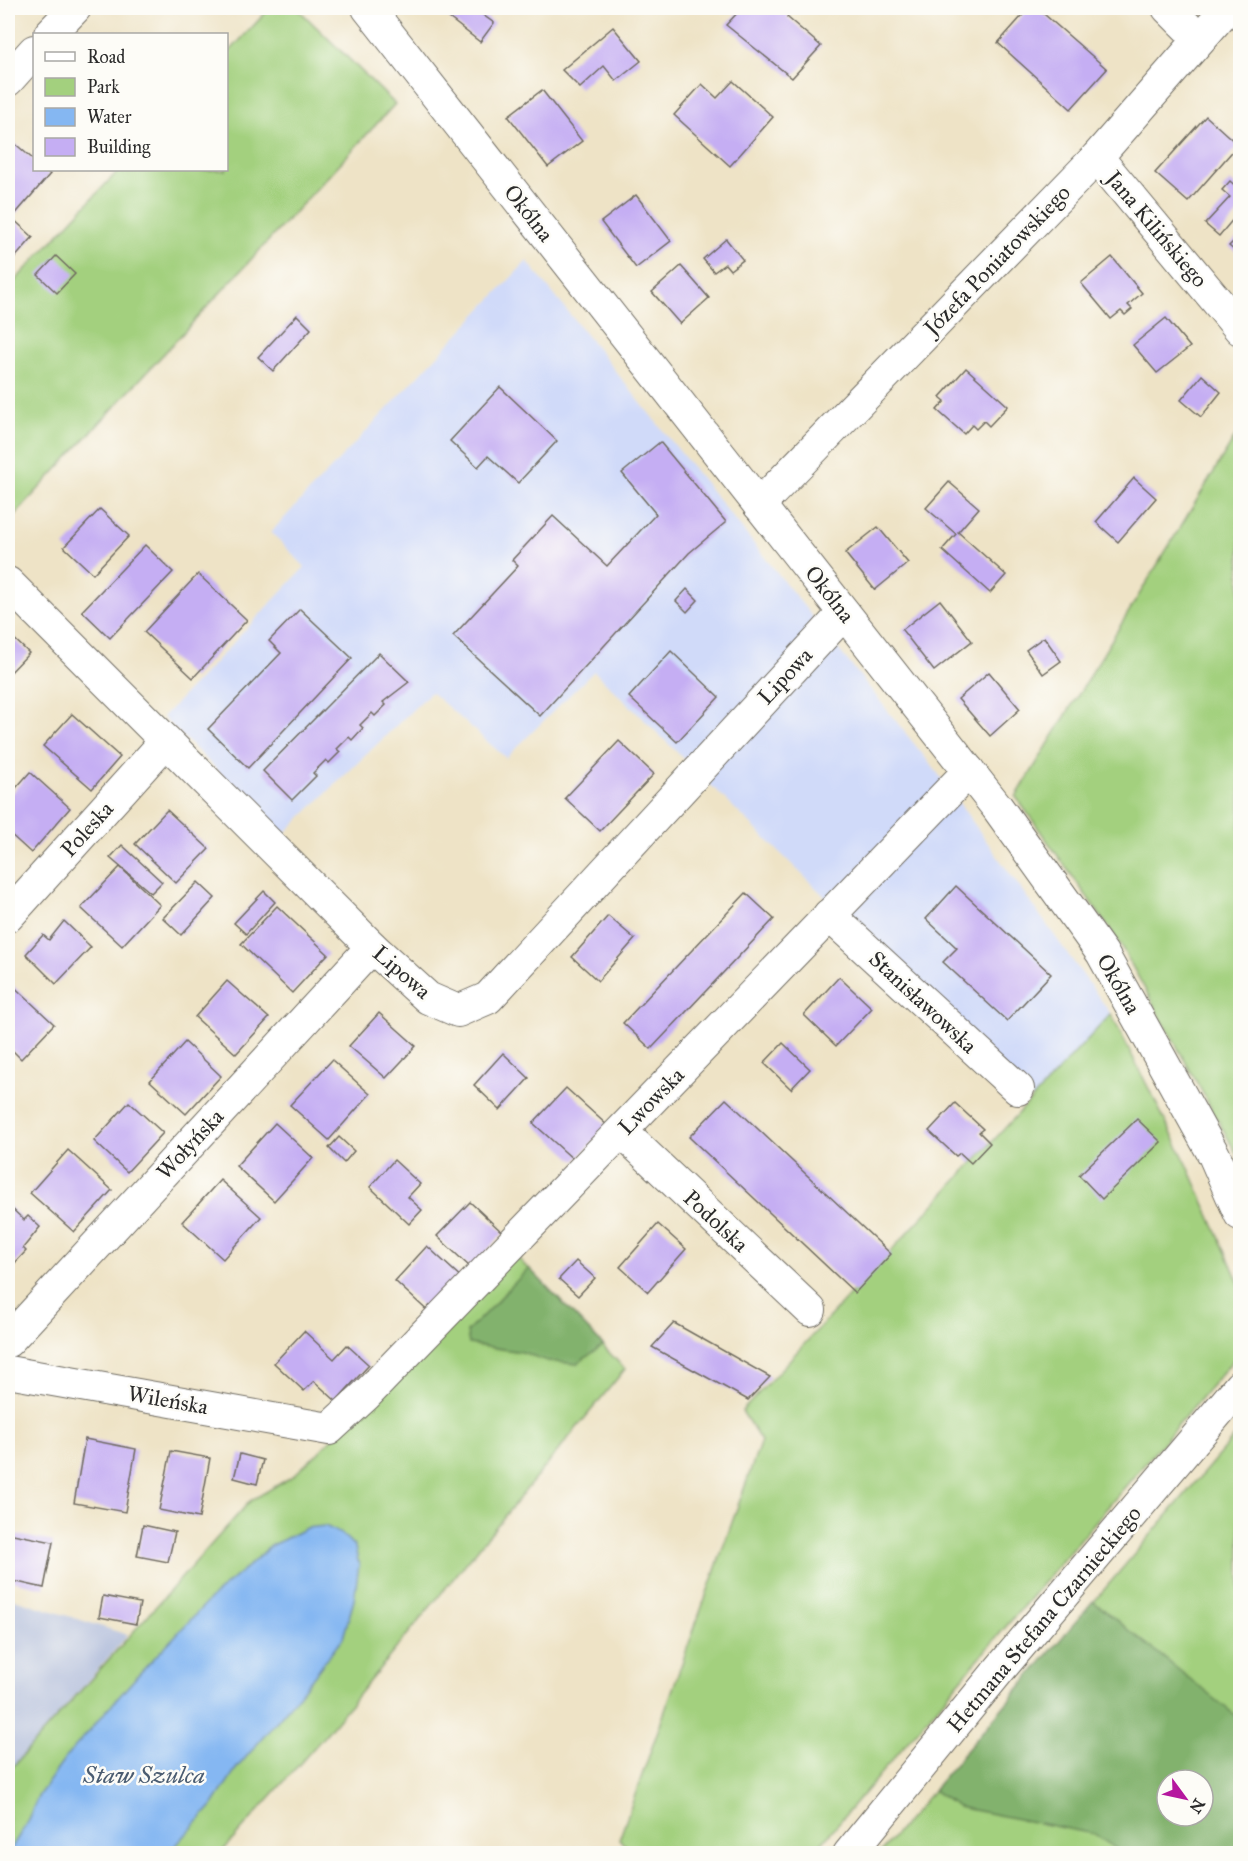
<svg xmlns="http://www.w3.org/2000/svg" width="1248" height="1861" font-family="'IM FELL Great Primer',serif">
<style>
.built{fill:#d0daf9}
.industrial{fill:#bac4de}
.green{fill:#a3d07e;stroke:#677e54;stroke-width:1.5;fill-rule:evenodd}
.forest{fill:#82b26d;stroke:#566e4c;stroke-width:1.5;fill-rule:evenodd}
.water{fill:#85b7f2;stroke:#58718e;stroke-width:1.5}
.building{fill:#c5aef3}
.lines{fill:none;stroke-linecap:round;stroke-linejoin:round}
.street-casing{stroke:#6f6b61;stroke-width:34}
.street{stroke:#fff;stroke-width:32}
.labels{text-anchor:middle;dominant-baseline:central;stroke-width:5;stroke-linejoin:round;paint-order:stroke}
.street-label{font-size:22px;fill:#2b2b2b;stroke:#fdfcf7}
.water-label{font-size:24px;font-style:italic;fill:#4a5c71;stroke:#fdfcf7}
</style>
<rect width="100%" height="100%" fill="#fdfcf7"/>
<filter id="ink" filterUnits="userSpaceOnUse"><feTurbulence type="fractalNoise" baseFrequency=".0167" numOctaves="2"/><feDisplacementMap in="SourceGraphic" scale="12" xChannelSelector="R" yChannelSelector="G"/><feConvolveMatrix kernelMatrix="1 2 1 2 8 2 1 2 1" color-interpolation-filters="sRGB"/></filter>
<filter id="wash" filterUnits="userSpaceOnUse"><feTurbulence type="fractalNoise" baseFrequency=".008" numOctaves="4" result="noise"/><feDisplacementMap in="SourceGraphic" scale="24" xChannelSelector="R" yChannelSelector="G"/><feGaussianBlur stdDeviation="1.35" result="paint"/><feColorMatrix in="noise" values="0 0 0 0 0 0 0 0 0 0 0 0 0 0 0 0 0 1.4 0 .05"/><feComposite in="paint" operator="in"/></filter>
<g filter="url(#wash)">
<rect width="100%" height="100%" fill="#eee3c6"/>
<path class="built" d="M527 261 936 771 1111 1014 1032 1099 594 671 506 758 431 692 283 835 163 717 305 567 271 532Z"/>
<path class="industrial" d="M8 1597 128 1635 8 1772Z"/>
<g class="green">
<path d="M270 8H297L395 104 8 522V288L119 170H226L227 54Z"/>
<path d="M1240 429V1160L1117 939 1016 797Z"/>
<path d="M1111 1014 1187 1164 1240 1285V1352L813 1853H635L619 1840 761 1441 742 1411Z"/>
<path d="M511 1251 625 1369 326 1734 221 1853 8 1854V1772L250 1501 293 1476 318 1453Z"/>
<path d="M1240 1430V1853L879 1854ZM1167 1780H1203V1816H1167Z"/>
</g>
<g class="forest">
<path d="M529 1268 603 1345 577 1364 547 1361 522 1352 469 1344 467 1332Z"/>
<path d="M1093 1601 1240 1719V1853H1122L1094 1834 958 1807 933 1790ZM1167 1780H1203V1816H1167Z"/>
</g>
<path class="water" d="M325 1526 342 1534 355 1547 359 1565 354 1600 343 1638 299 1695 236 1769 212 1806 169 1853H8L24 1828 39 1795 67 1756 138 1675 212 1597 271 1546 306 1528Z"/>
<g id="blocks">
<g class="building">
<path d="M443 8H473L494 23 480 42 440 11Z"/>
<path d="M742 8H795L787 17 821 46 792 78 726 25Z"/>
<path d="M1029 8H1037L1107 69 1071 109 998 43Z"/>
<path d="M613 27 641 61 616 81 604 66 580 88 562 70Z"/>
<path d="M733 81 773 117 730 166 674 115 702 84 717 98Z"/>
<path d="M542 90 582 141 548 167 508 116Z"/>
<path d="M1206 116 1238 145 1188 202 1155 173Z"/>
<path d="M12 141 34 160V170H45L50 174 12 218 33 237 13 260 8 255V147Z"/>
<path d="M1230 181 1240 190V211L1219 236 1205 224 1230 197 1222 190Z"/>
<path d="M636 195 671 241 636 268 601 222Z"/>
<path d="M1240 235V255L1229 246Z"/>
<path d="M726 239 743 260 730 270 725 264 714 272 703 259Z"/>
<path d="M56 256 75 274 57 293 38 275Z"/>
<path d="M1112 257 1142 293 1128 305 1132 309 1125 315 1121 311 1111 319 1081 283Z"/>
<path d="M681 266 709 298 680 324 652 292Z"/>
<path d="M297 315 311 329 273 371 258 357Z"/>
<path d="M1166 318 1190 347 1157 373 1133 345Z"/>
<path d="M966 368 1008 406 989 426 984 421 976 429 972 425 964 434 937 410 945 401 940 397Z"/>
<path d="M1202 375 1221 392 1201 417 1181 400Z"/>
<path d="M500 387 557 441 518 483 488 456 478 467 450 441Z"/>
<path d="M660 442 726 522 689 553 540 716 453 636 518 566 512 560 553 516 607 566 656 514 622 473Z"/>
<path d="M1134 478 1156 498 1118 542 1096 522Z"/>
<path d="M949 482 979 508 958 532 1006 575 990 593 942 550 956 534 926 508Z"/>
<path d="M100 509 129 536 93 574 64 547Z"/>
<path d="M878 527 908 563 875 590 845 553Z"/>
<path d="M145 545 173 572 110 638 82 611Z"/>
<path d="M198 574 247 620 193 678 144 632Z"/>
<path d="M687 589 698 600 687 612 676 601Z"/>
<path d="M940 600 972 641 934 671 902 630Z"/>
<path d="M300 609 352 658 248 768 208 729 281 653 269 641Z"/>
<path d="M8 633 29 653 8 675Z"/>
<path d="M1044 637 1061 661 1043 674 1026 650Z"/>
<path d="M671 651 719 697 677 742 629 697Z"/>
<path d="M379 653 409 682 383 702 386 705 375 716 372 713 360 725 363 728 352 740 349 737 337 749 340 752 329 763 326 760 313 773 316 776 292 800 263 771Z"/>
<path d="M989 672 1020 709 990 736 958 699Z"/>
<path d="M72 714 120 757 92 789 43 746Z"/>
<path d="M619 741 654 774 600 831 565 798Z"/>
<path d="M30 772 70 808 31 853 8 832V797Z"/>
<path d="M167 810 209 849 176 883 135 844Z"/>
<path d="M122 845 162 882 151 893 110 858Z"/>
<path d="M120 867 160 905 122 946 81 908Z"/>
<path d="M198 882 215 898 181 935 163 918Z"/>
<path d="M956 886 1051 974 1007 1021 943 962 957 948 926 919Z"/>
<path d="M264 891 275 902 246 934 234 923Z"/>
<path d="M746 893 774 919 651 1049 623 1023Z"/>
<path d="M277 906 328 954 292 993 241 944Z"/>
<path d="M608 916 635 939 598 981 572 957Z"/>
<path d="M64 921 91 947 56 984 26 954 43 935 49 940Z"/>
<path d="M839 977 872 1008 836 1046 804 1015Z"/>
<path d="M8 981 54 1024 21 1059 8 1046Z"/>
<path d="M227 981 269 1018 236 1054 195 1017Z"/>
<path d="M379 1013 416 1046 386 1078 349 1046Z"/>
<path d="M185 1042 221 1076 186 1114 150 1081Z"/>
<path d="M783 1043 810 1069 791 1089 764 1063Z"/>
<path d="M503 1053 529 1078 500 1110 474 1085Z"/>
<path d="M332 1060 370 1094 329 1140 290 1105Z"/>
<path d="M566 1088 608 1126 575 1161 533 1123Z"/>
<path d="M726 1099 891 1254 855 1293 689 1137Z"/>
<path d="M129 1102 163 1133 127 1172 94 1141Z"/>
<path d="M955 1103 983 1129 979 1132 990 1143 971 1163 960 1153 956 1156 929 1131Z"/>
<path d="M1137 1119 1161 1142 1102 1199 1079 1175Z"/>
<path d="M275 1123 313 1158 274 1201 236 1166Z"/>
<path d="M339 1137 354 1151 344 1163 329 1148Z"/>
<path d="M68 1150 112 1190 74 1232 30 1193Z"/>
<path d="M394 1160 420 1184 408 1197 422 1210 409 1224 370 1187Z"/>
<path d="M220 1180 261 1217 223 1259 182 1222Z"/>
<path d="M470 1202 503 1233 471 1268 437 1236Z"/>
<path d="M8 1205 24 1220 28 1216 40 1227 23 1248 26 1251 14 1264 8 1258Z"/>
<path d="M658 1224 686 1249 648 1292 620 1267Z"/>
<path d="M427 1246 465 1281 433 1316 395 1281Z"/>
<path d="M576 1261 595 1278 578 1296 559 1279Z"/>
<path d="M674 1323 770 1377 748 1400 652 1347Z"/>
<path d="M304 1331 334 1359 347 1345 369 1365 336 1401 314 1381 304 1391 274 1363Z"/>
<path d="M85 1439 136 1449 125 1512 74 1503Z"/>
<path d="M171 1451 210 1458 199 1518 159 1510Z"/>
<path d="M240 1454 263 1460 257 1484 234 1478Z"/>
<path d="M143 1525 175 1532 168 1562 137 1556Z"/>
<path d="M8 1533 53 1542 44 1588 8 1580Z"/>
<path d="M103 1596 140 1603 136 1624 99 1617Z"/>
</g>
</g>
</g>
<g filter="url(#ink)">
<use href="#blocks" fill-opacity="0" stroke="#6f6b61" stroke-width="1.5"/>
<g class="lines">
<defs>
<g id="street">
<path d="M368 8 997 807 1102 953 1214 1155 1240 1214"/>
<path d="M1168 8 1199 39"/>
<path d="M50 34 75 8"/>
<path d="M8 80 34 51"/>
<path d="M1097 157 1240 329"/>
<path d="M759 505 1097 157 1227 8"/>
<path d="M8 583 372 947 428 998 458 1011 488 998 844 613"/>
<path d="M829 915 1018 1089"/>
<path d="M8 916 166 741"/>
<path d="M622 1132 810 1310"/>
<path d="M8 1341 372 947"/>
<path d="M8 1372 329 1429 366 1395 969 771"/>
<path d="M849 1854 1000 1669 1240 1386"/>
</g>
</defs>
<use href="#street" class="street-casing"/>
<use href="#street" class="street"/>
</g>
</g>
<g class="labels">
<g class="street-label">
<text transform="translate(529 213) rotate(52)">Okólna</text>
<text transform="translate(1157 229) rotate(50)">Jana Kilińskiego</text>
<text transform="translate(997 260) rotate(-46)">Józefa Poniatowskiego</text>
<text transform="translate(830 594) rotate(52)">Okólna</text>
<text transform="translate(785 676) rotate(-47)">Lipowa</text>
<text transform="translate(87 829) rotate(-48)">Poleska</text>
<text transform="translate(402 972) rotate(41)">Lipowa</text>
<text transform="translate(1119 984) rotate(60)">Okólna</text>
<text transform="translate(923 1002) rotate(43)">Stanisławowska</text>
<text transform="translate(651 1101) rotate(-46)">Lwowska</text>
<text transform="translate(190 1144) rotate(-47)">Wołyńska</text>
<text transform="translate(716 1221) rotate(43)">Podolska</text>
<text transform="translate(168 1400) rotate(10)">Wileńska</text>
<text transform="translate(1044 1619) rotate(-50)">Hetmana Stefana Czarnieckiego</text>
</g>
<g class="water-label">
<text x="144" y="1775">Staw Szulca</text>
</g>
</g>
<rect width="1248" height="1861" fill="none" stroke="#fdfcf7" stroke-width="30"/>
<rect x="33" y="33" width="195" height="138" fill="#fdfcf7" stroke="#a9a8a5" stroke-width="1.5"/>
<rect x="45" y="52" width="30" height="9" fill="#ffffff" stroke="#a9a8a5" stroke-width="1.5"/>
<text x="87" y="63" font-size="18" fill="#2b2b2b">Road</text>
<rect x="45" y="78" width="30" height="18" fill="#a3d07e" stroke="#a9a8a5" stroke-width="1.5"/>
<text x="87" y="93" font-size="18" fill="#2b2b2b">Park</text>
<rect x="45" y="108" width="30" height="18" fill="#85b7f2" stroke="#a9a8a5" stroke-width="1.5"/>
<text x="87" y="123" font-size="18" fill="#2b2b2b">Water</text>
<rect x="45" y="138" width="30" height="18" fill="#c5aef3" stroke="#a9a8a5" stroke-width="1.5"/>
<text x="87" y="153" font-size="18" fill="#2b2b2b">Building</text>
<g transform="translate(1185 1798) rotate(123)"><circle r="28" fill="#fdfcf7" stroke="#a9a8a5" stroke-width="1.5"/>
<path d="M0-4.5L10 22L0 15L-10 22Z" fill="#b5179e"/>
<text y="-9" font-size="16" font-weight="bold" text-anchor="middle" fill="#2b2b2b">N</text>
</g>
</svg>
